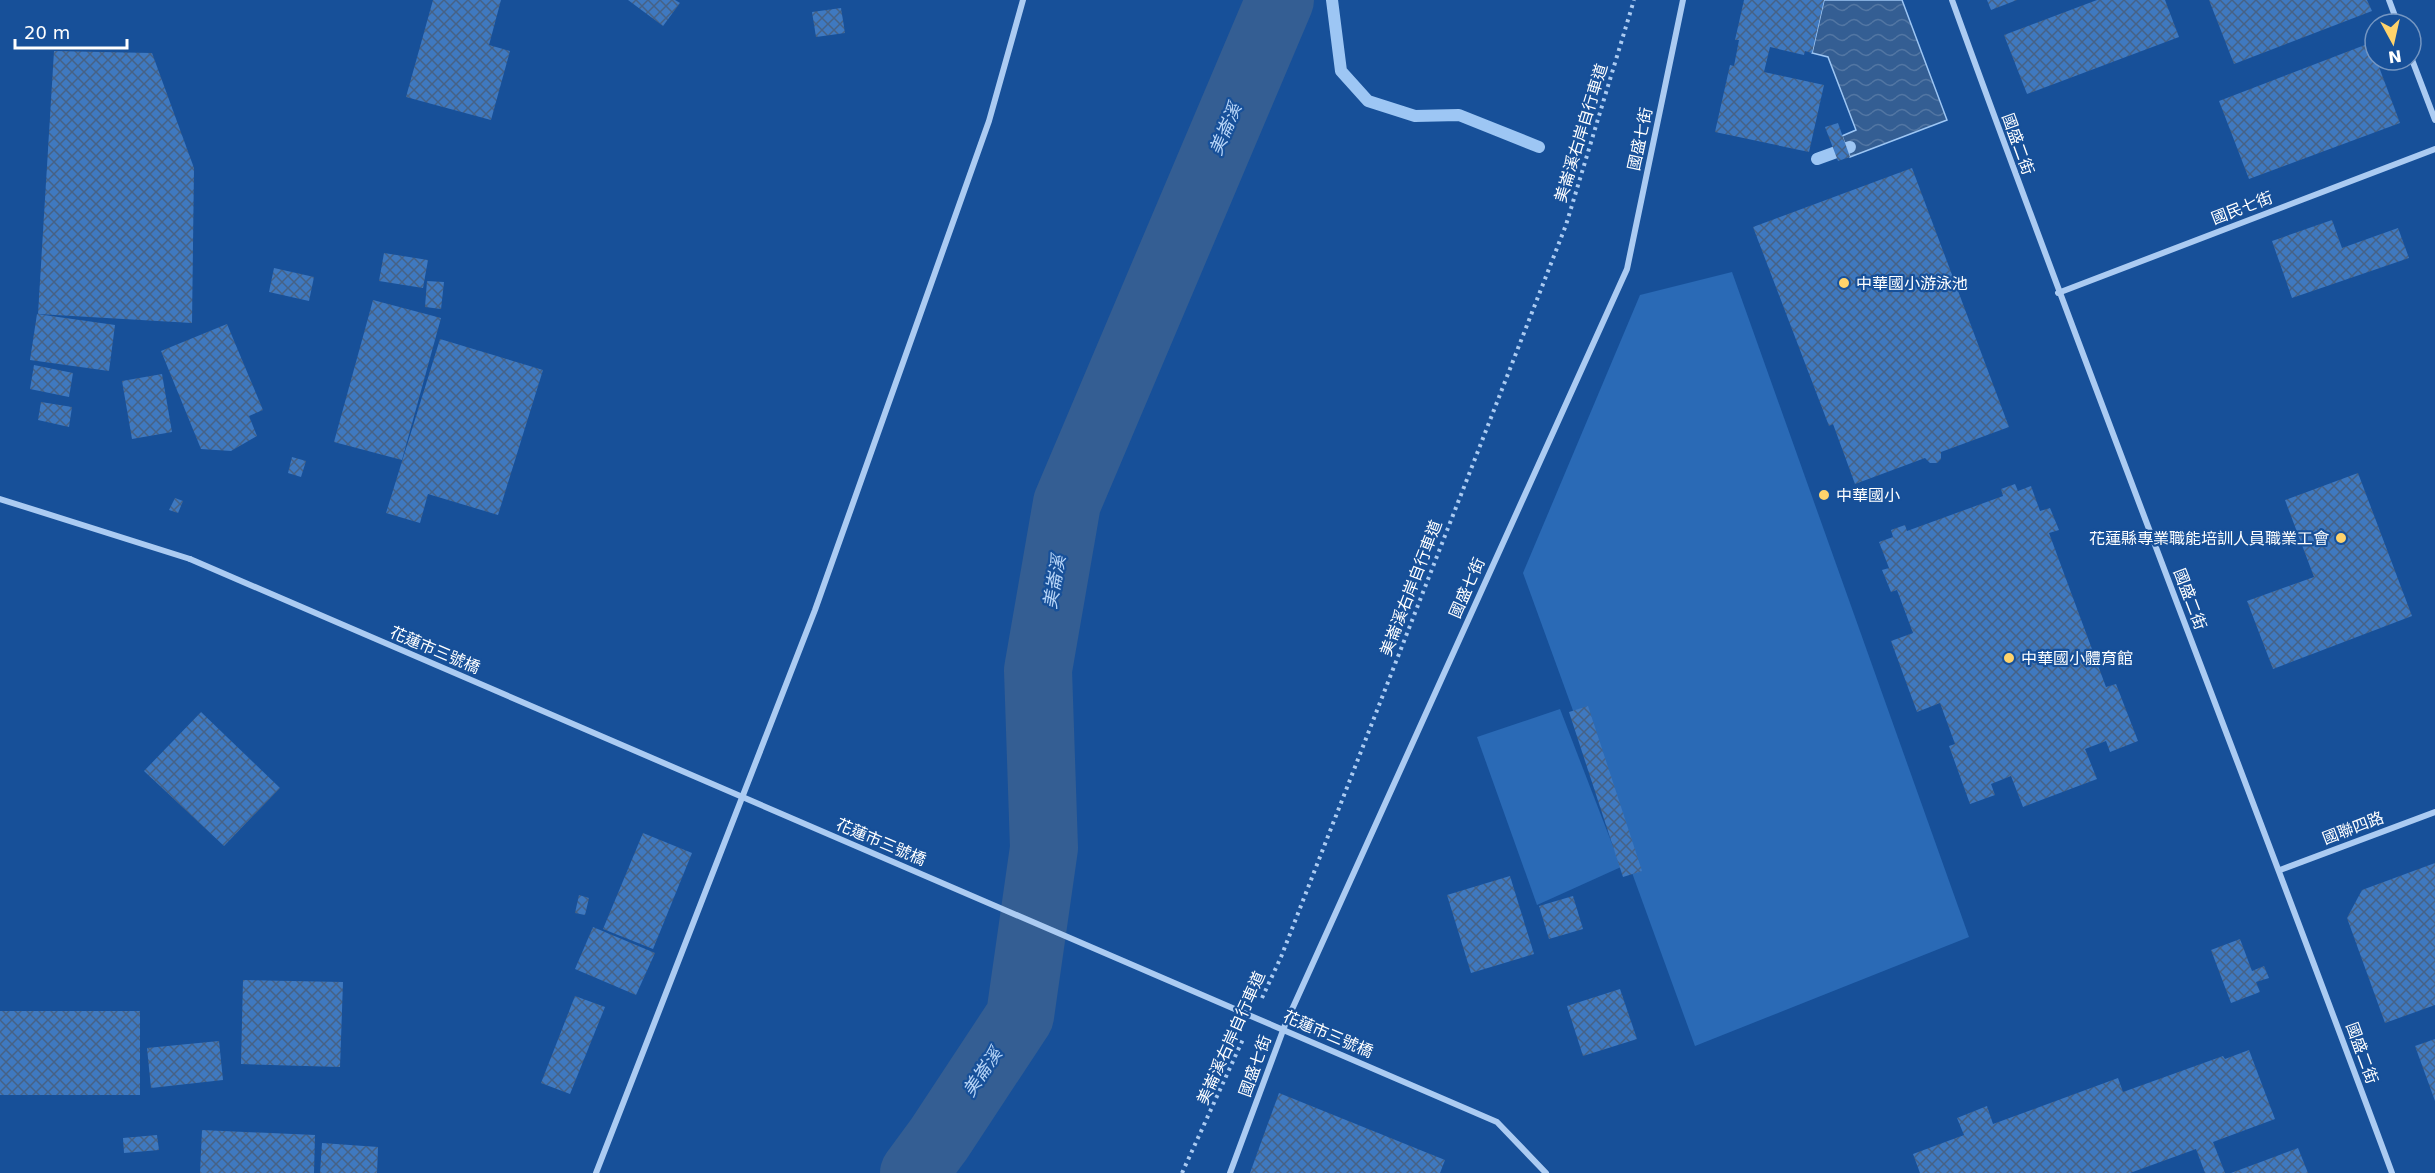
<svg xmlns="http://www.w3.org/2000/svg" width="2435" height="1173" font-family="'DejaVu Sans','Noto Sans TC',sans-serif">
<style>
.pitch{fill:#2a6ab6}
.water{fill:url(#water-waves);stroke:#9dc6f4;stroke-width:1.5}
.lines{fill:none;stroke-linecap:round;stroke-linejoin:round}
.stream{stroke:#9dc6f4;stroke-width:12}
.river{stroke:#345e93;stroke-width:68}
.building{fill:url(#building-cross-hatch)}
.path{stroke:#abcbf2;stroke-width:4;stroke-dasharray:3 4.5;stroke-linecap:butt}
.minor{stroke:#abcbf2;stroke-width:6}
.minor-bridge{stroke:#abcbf2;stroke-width:6}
.poi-dot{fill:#ffd36b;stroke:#175099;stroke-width:2}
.labels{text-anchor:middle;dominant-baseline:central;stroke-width:4.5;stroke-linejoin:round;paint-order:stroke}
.street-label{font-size:16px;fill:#fff;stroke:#175099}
.poi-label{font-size:16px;fill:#fff;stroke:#175099;text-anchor:start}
.water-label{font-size:18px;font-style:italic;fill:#b7d5f8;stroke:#175099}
</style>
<defs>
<pattern id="water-waves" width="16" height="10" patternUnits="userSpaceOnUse" patternTransform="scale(1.5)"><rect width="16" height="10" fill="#345e93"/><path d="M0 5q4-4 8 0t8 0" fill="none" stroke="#5276a3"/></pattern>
<pattern id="building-cross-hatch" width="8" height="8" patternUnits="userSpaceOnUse" patternTransform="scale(1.5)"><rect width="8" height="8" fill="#3f79c0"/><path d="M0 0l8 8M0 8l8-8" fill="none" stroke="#466286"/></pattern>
</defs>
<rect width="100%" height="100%" fill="#175099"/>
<g class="pitch">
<path d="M1732 272 1969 937 1695 1046 1523 573 1640 295Z"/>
<path d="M1560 709 1621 867 1537 905 1477 737Z"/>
</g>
<path class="water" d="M1824 0H1902L1947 120 1850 157 1842 136 1856 130 1828 57 1812 53Z"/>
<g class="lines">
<g class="stream">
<path d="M1332 0 1341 71 1368 101 1415 116 1459 115 1539 147"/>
<path d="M1817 159 1850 147"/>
</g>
<path class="river" d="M914 1173 939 1139 1020 1016 1044 848 1038 670 1067 503 1280 0"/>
</g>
<g class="building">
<path d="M433 0H501L489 45 510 51 491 120 406 97Z"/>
<path d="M628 0H675L680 3 663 26Z"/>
<path d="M1744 0H1824L1812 53 1805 51 1804 55 1770 47 1764 72 1824 85 1809 152 1715 132 1730 65 1734 66 1739 40H1735Z"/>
<path d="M1987 0H2017L1991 10Z"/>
<path d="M2097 0H2165L2179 37 2027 94 2004 35Z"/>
<path d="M2209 0H2367L2372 11 2234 64Z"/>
<path d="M841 8 845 33 816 37 812 12Z"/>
<path d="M2370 43 2400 123 2249 179 2219 101Z"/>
<path d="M54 51 152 53 194 168 192 323 38 314Z"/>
<path d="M1838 123 1850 157 1838 161 1825 127Z"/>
<path d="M1912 168 2009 427 1941 452V459L1937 463H1930L1925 458 1855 484 1833 424 1829 426 1753 227Z"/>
<path d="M2332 220 2342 248 2398 228 2409 258 2292 298 2272 241Z"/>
<path d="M384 253 428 260 423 288 379 281Z"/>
<path d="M274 268 314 277 309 301 269 292Z"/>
<path d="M427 281 444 282 441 309 425 307Z"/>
<path d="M373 300 441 318 402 460 334 442Z"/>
<path d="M37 314 115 325 109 371 30 360Z"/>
<path d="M227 324 263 410 249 416 257 436 231 451 201 449 161 351Z"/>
<path d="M440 339 543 370 498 515 428 494 420 523 386 513Z"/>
<path d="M34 365 73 373 69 397 30 389Z"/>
<path d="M162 374 172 432 132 439 122 381Z"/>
<path d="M41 402 72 407 69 427 38 420Z"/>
<path d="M292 457 306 461 301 477 288 473Z"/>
<path d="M2358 473 2412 616 2273 669 2247 601 2314 577 2285 500Z"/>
<path d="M2015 484 2018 491 2031 486 2040 511 2050 508 2059 530 2049 533 2106 687 2116 684 2138 741 2110 752 2106 741 2085 749 2097 779 2023 807 2011 776 1991 784 1995 795 1970 804 1949 746 1955 744 1940 703 1917 712 1891 641 1913 633 1897 590 1891 592 1882 570 1889 568 1879 542 1893 537 1891 530 1905 525 1907 531 2003 496 2001 489Z"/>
<path d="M175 498 183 501 178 513 169 510Z"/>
<path d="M1588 706 1642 871 1623 877 1569 712Z"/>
<path d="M201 712 280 788 224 846 144 771Z"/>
<path d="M643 833 692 853 653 949 603 929Z"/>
<path d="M2435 863V1005L2385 1023 2347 918 2362 890Z"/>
<path d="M1510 876 1534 954 1471 973 1447 895Z"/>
<path d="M579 895 589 898 585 915 575 913Z"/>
<path d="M1573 896 1583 929 1549 939 1539 906Z"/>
<path d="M593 927 655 953 636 995 575 969Z"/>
<path d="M2240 939 2252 971 2264 966 2269 978 2256 982 2260 992 2231 1003 2211 950Z"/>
<path d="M243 980 343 982 340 1067 241 1064Z"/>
<path d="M1620 989 1637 1039 1583 1056 1567 1006Z"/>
<path d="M575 996 605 1007 570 1094 541 1083Z"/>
<rect x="0" y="1011" width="140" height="84"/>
<path d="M2435 1039V1101L2415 1046Z"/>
<path d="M219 1041 223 1080 151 1088 147 1048Z"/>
<path d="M2249 1050 2275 1119 2213 1142 2225 1173H2205L2196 1149 2130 1173H1920L1913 1154 1964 1135 1957 1118 1987 1106 1993 1124 2118 1078 2123 1092 2223 1056 2225 1059Z"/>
<path d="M1279 1093 1445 1160 1440 1173H1250Z"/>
<path d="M202 1130 315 1135 314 1173H200Z"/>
<path d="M157 1135 159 1150 124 1153 123 1138Z"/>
<path d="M322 1143 378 1147 377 1173H320Z"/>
<path d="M2298 1148 2308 1173H2231L2258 1163Z"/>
</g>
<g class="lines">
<g class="path">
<path d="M1262 998 1281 957 1566 225 1634 0"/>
<path d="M1182 1173 1244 1037"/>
</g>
<g class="minor">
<path d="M1952 0C2094 393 2247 781 2392 1173"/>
<path d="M2389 0 2398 24"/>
<path d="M2411 57 2435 120"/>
<path d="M2058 293 2435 149"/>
<path d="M0 499 190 559"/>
<path d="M2280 870 2435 812"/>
<path d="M596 1173 815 610 989 121 1023 0"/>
<path d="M1230 1173 1285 1025 1627 269 1683 0"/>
</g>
<path class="minor-bridge" d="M190 559 1497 1122 1546 1173"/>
</g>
<g class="poi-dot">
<circle cx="1844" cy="283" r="6"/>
<circle cx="1824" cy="495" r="6"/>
<circle cx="2341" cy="538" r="6"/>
<circle cx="2009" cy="658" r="6"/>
</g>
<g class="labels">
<g class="street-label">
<text transform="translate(1581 133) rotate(-73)">美崙溪右岸自行車道</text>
<text transform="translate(1640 139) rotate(-78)">國盛七街</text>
<text transform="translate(2018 144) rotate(70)">國盛二街</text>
<text transform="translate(2242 208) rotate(-21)">國民七街</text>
<text transform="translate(1411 588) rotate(-69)">美崙溪右岸自行車道</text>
<text transform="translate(1467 588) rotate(-66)">國盛七街</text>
<text transform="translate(2190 599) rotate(69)">國盛二街</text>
<text transform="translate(435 650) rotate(23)">花蓮市三號橋</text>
<text transform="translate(2353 828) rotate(-21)">國聯四路</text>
<text transform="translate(881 842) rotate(23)">花蓮市三號橋</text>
<text transform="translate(1328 1034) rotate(23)">花蓮市三號橋</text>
<text transform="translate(1231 1038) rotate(-66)">美崙溪右岸自行車道</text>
<text transform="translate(2362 1053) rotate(70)">國盛二街</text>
<text transform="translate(1255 1066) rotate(-70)">國盛七街</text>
</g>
<g class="poi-label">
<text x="1856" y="283">中華國小游泳池</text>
<text x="1836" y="495">中華國小</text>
<text x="2329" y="538" text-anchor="end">花蓮縣專業職能培訓人員職業工會</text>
<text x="2021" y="658">中華國小體育館</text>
</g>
<g class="water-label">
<text transform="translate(1225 129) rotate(-67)">美崙溪</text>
<text transform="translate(1054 582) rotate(-80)">美崙溪</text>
<text transform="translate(982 1072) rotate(-56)">美崙溪</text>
</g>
</g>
<g transform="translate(2393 42) rotate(172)"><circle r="28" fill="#175099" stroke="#7496c2" stroke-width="1.5"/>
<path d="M0-4.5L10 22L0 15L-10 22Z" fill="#ffd36b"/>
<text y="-9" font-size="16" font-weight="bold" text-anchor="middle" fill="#ffffff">N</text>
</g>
<path d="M15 39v9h112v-9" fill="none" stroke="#ffffff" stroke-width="3"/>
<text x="24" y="39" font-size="18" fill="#ffffff" stroke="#175099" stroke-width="4.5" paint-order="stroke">20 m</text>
</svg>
